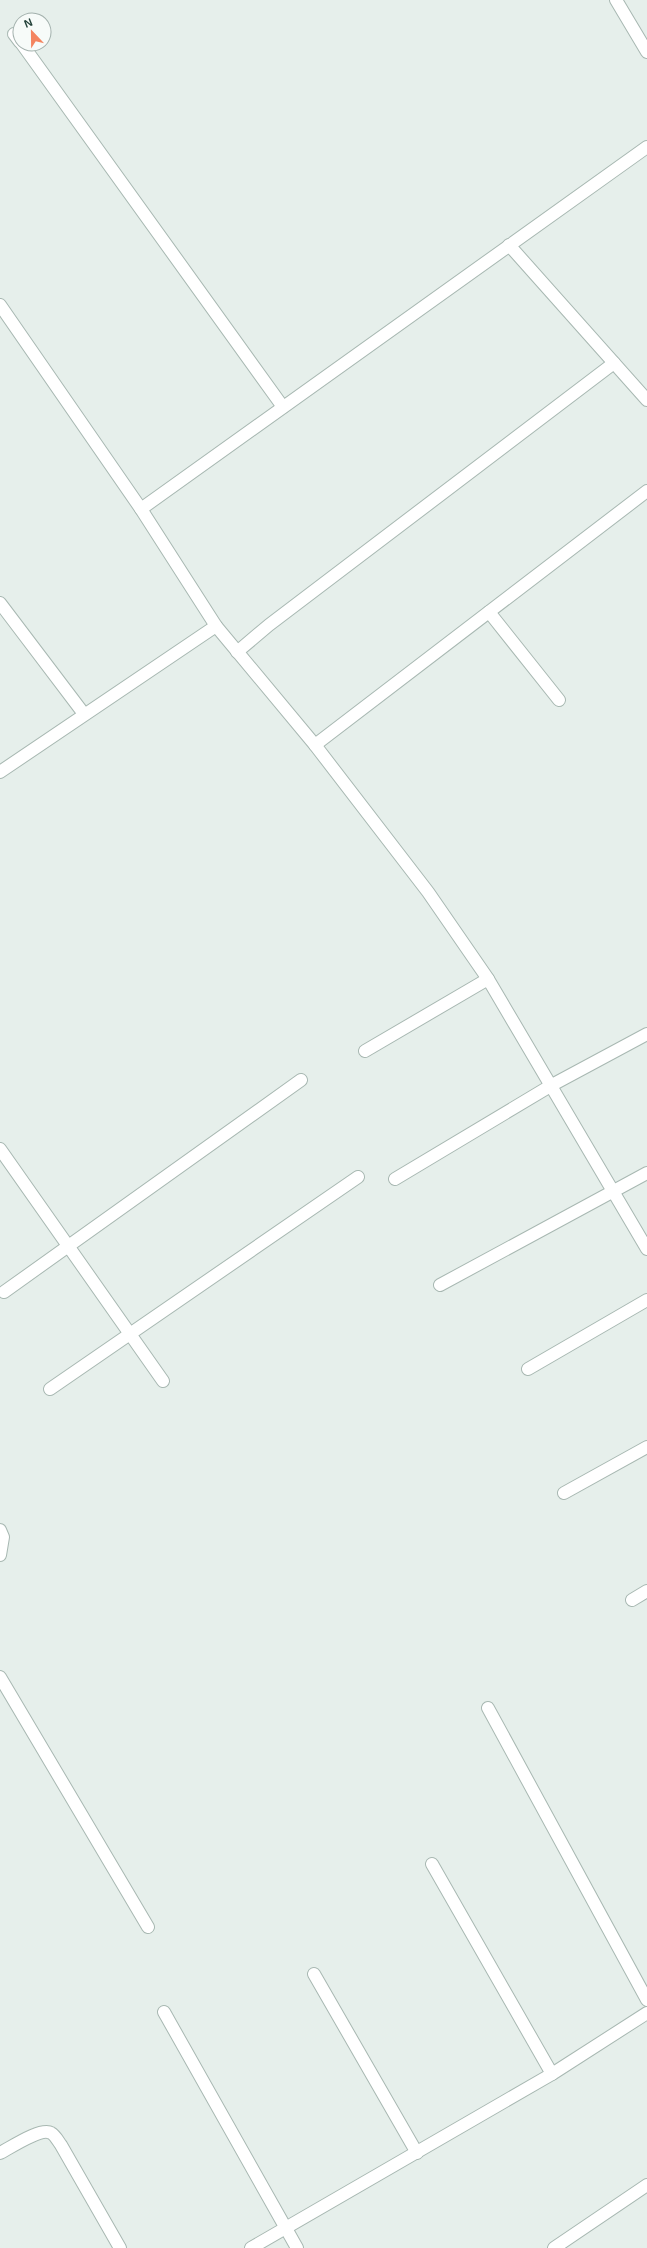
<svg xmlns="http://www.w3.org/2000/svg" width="647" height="2248" font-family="Helvetica,sans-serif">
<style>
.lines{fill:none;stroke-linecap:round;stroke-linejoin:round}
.minor-casing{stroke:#a8b8b2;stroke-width:14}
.minor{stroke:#fff;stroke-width:12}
</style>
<rect width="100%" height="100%" fill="#e6efeb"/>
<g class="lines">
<defs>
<g id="minor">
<path d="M616 0 647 52"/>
<path d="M14 34 20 42"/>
<path d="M22 44 283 407"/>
<path d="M509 245 647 400"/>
<path d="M0 305 141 509 216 626 315 745 428 892 488 979 647 1249"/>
<path d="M141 509 647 147"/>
<path d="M0 603 84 714"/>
<path d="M489 612 559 700"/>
<path d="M237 652 269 625 614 363"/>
<path d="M315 745 647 491"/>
<path d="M0 772 216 626"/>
<path d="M365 1051 488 979"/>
<path d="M0 1149 163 1381"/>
<path d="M395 1179 552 1085 647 1034"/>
<path d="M440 1285 647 1173"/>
<path d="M4 1292 301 1080"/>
<path d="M528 1369 647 1300"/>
<path d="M50 1389 358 1177"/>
<path d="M564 1493 647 1447"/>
<path d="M0 1530 3 1537 0 1555"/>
<path d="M632 1600 647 1591"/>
<path d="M0 1677 148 1927"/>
<path d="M488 1708 647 2000"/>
<path d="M432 1864 552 2074"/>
<path d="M314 1974 417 2153"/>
<path d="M164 2012 297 2248"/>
<path d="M0 2153C10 2148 41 2127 51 2133 55 2135 58 2141 61 2145L120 2248"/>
<path d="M251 2248 552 2074 647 2013"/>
<path d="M554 2248 647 2185"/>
</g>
</defs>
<use href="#minor" class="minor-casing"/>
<use href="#minor" class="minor"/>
</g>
<g transform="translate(32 32) rotate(338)"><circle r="19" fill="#f7fbf9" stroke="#a3b1ad"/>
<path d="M0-3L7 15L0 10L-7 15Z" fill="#f4845f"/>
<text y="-6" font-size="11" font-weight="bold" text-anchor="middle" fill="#24423a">N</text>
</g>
</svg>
